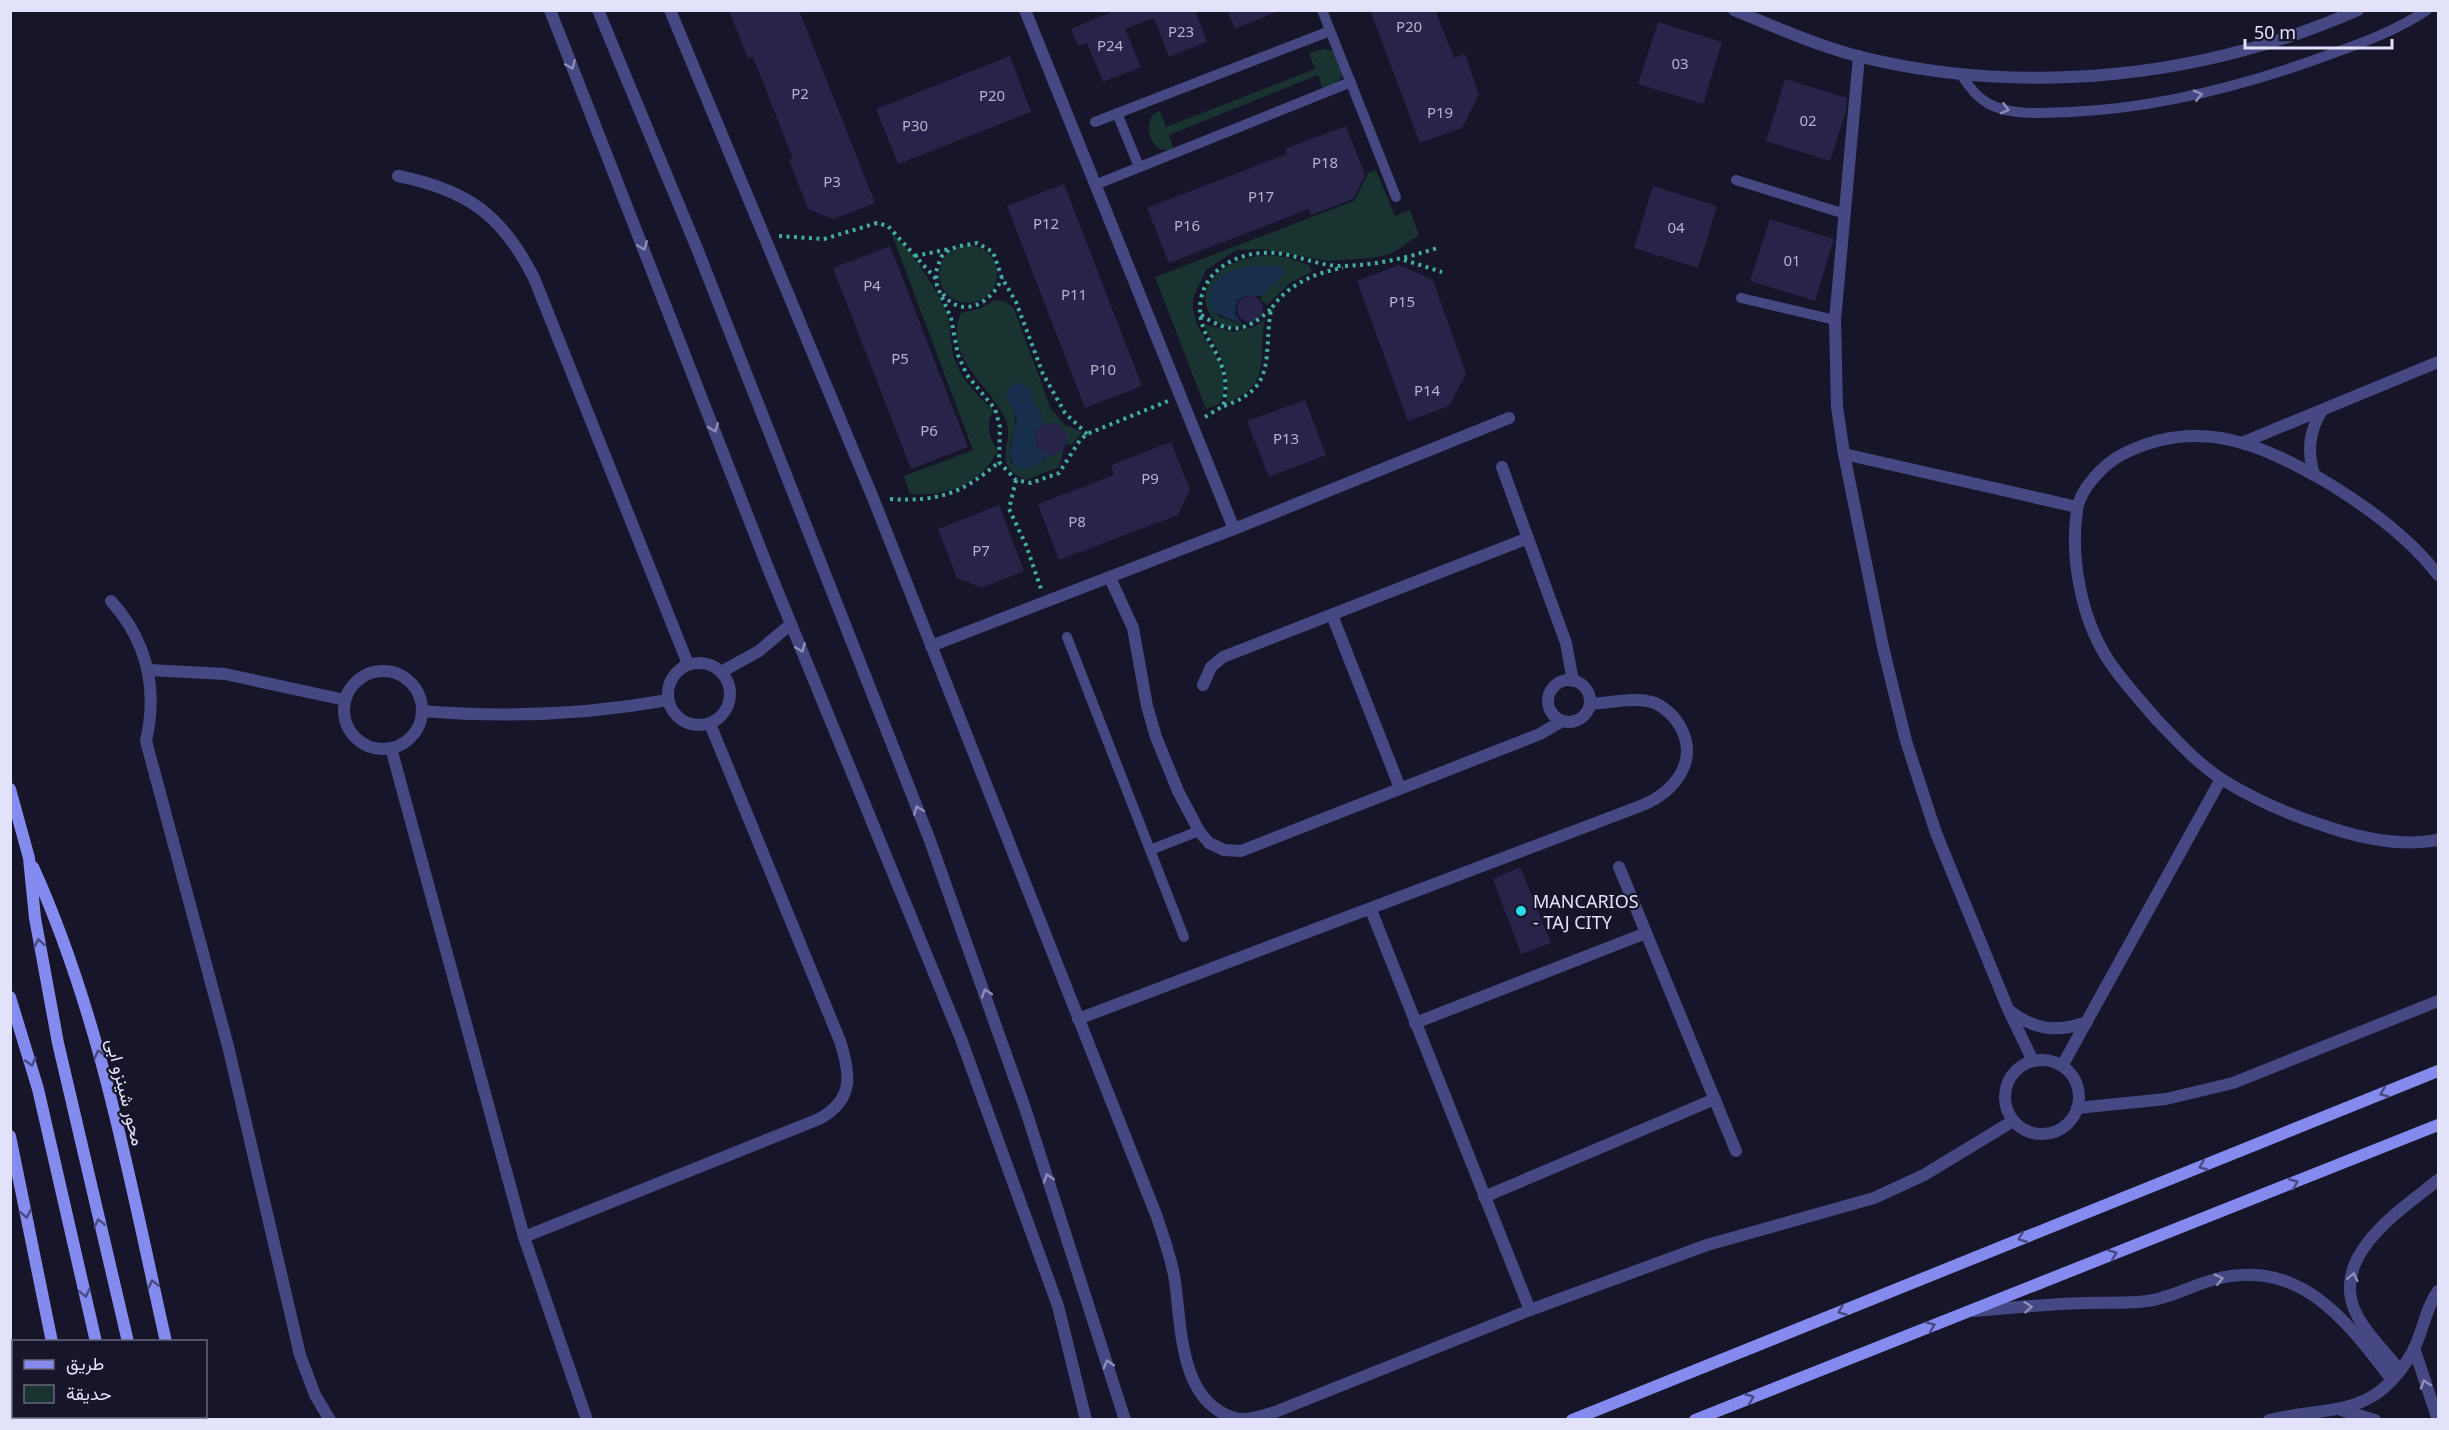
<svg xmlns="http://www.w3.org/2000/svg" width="2449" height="1430" font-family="'Noto Sans',Vazirmatn,sans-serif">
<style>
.green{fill:#193330}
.water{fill:#172f4c}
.building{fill:#282349}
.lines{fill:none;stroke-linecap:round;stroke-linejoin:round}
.path{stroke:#41afa0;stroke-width:4;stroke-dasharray:3 4.5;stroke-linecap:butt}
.service{stroke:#464883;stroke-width:10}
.minor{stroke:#464883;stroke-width:12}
.tertiary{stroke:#464883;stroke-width:12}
.secondary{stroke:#858aef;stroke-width:12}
.oneway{stroke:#8d8db9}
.oneway2{stroke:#484a83}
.poi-dot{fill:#26dee3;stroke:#17152a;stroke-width:2}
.labels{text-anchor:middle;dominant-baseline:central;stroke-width:4.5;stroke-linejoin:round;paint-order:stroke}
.number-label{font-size:15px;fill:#b4b2ce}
.poi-label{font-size:18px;fill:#e3e2fb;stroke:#17152a;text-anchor:start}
.street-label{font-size:18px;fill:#e3e2fb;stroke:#17152a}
</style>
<rect width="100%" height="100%" fill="#17152a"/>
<g class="green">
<path d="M1323 49C1340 49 1340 61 1343 75L1338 82 1323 90 1318 75 1169 135 1174 151 1160 149C1147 139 1146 128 1153 114L1160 111 1166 127 1315 69 1309 53Z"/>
<path d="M1376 170 1395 216 1410 210 1419 235 1391 254 1370 258 1327 261 1264 249 1236 250 1206 270 1193 298V309L1197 325 1222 365 1224 394 1219 404 1206 409 1155 277 1354 201 1368 173Z"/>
<path d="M891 232C914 255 933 282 946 312 951 325 950 336 952 349 956 373 976 395 993 410 986 425 988 438 998 450 981 485 947 496 910 494L904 476 973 450Z"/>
<circle cx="968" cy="274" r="29"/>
<path d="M1268 255 1285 257 1309 265 1312 272 1291 282 1267 305 1261 300V296L1284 274 1280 266 1243 267 1211 307 1220 317 1243 325C1199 339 1179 262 1268 255Z"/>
<path d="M995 300 1005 301 1014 309 1051 409 1065 425 1083 432 1071 445 1066 444 1063 428 1053 423 1043 425 1040 412 1031 400 1007 399C1027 427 1004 438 1011 463L1044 462 1049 455 1064 449 1059 467 1026 480C988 464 1017 444 1005 418 989 384 942 356 961 313L981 308Z"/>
<path d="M1265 319C1257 356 1274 383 1229 402L1226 401C1232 371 1217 349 1203 324L1234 332 1256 326Z"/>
</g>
<g class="water">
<path d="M1263 265 1280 266 1285 274 1261 296H1245L1237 301 1235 314 1243 325 1214 312C1196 279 1236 266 1263 265Z"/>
<path d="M1020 382 1032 392 1031 400 1040 412 1043 425 1036 433V447L1049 455C1042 465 1029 469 1017 469L1009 456 1017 418 1007 399V391L1011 386Z"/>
</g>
<g class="building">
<path d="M729 10H799L875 203 833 219 808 209 789 160 793 159 753 57 748 59Z"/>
<path d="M1116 10H1195L1207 42 1169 57 1154 18 1125 29 1141 67 1103 82 1087 43 1078 46 1071 29Z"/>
<path d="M1227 10H1279V11L1235 29Z"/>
<path d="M1370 10H1435L1454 58 1465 54 1479 95 1462 128 1420 143Z"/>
<path d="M1658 22 1722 42 1703 104 1638 84Z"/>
<path d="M1010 56 1031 112 898 164 876 109Z"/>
<path d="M1785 79 1847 98 1846 111 1830 161 1766 141Z"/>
<path d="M1346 126 1365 175 1353 199 1311 215 1309 209 1169 263 1147 208 1287 154 1285 149Z"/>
<path d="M1064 184 1142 386 1085 408 1007 206Z"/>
<path d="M1653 186 1717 206 1698 268 1634 248Z"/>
<path d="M1770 219 1834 239 1815 301 1750 281Z"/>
<path d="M890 246 968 447 911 469 833 268Z"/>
<path d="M1399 265 1433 280 1466 374 1449 406 1408 421 1357 281Z"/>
<circle cx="1250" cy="309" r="13"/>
<path d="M1305 400 1326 455 1269 477 1247 421Z"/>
<circle cx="1051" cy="439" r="16"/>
<path d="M1171 442 1190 490 1178 515 1059 560 1038 504 1114 475 1111 465Z"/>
<path d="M999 505 1024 571 982 588 957 578 938 529Z"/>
<path d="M1520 867 1551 943 1521 954 1493 879Z"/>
</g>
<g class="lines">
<g class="path">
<path d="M779 236 824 239 877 223 888 226 936 279"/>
<path d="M915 256 949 249"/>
<path d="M1404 260 1442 272"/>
<path d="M943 294C962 320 992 303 1002 278"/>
<path d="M1201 315C1230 334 1245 333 1271 309"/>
<path d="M1224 406C1278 388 1263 356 1271 309 1287 285 1316 272 1343 268"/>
<path d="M1205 417 1223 406C1236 354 1193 342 1201 299 1207 266 1244 250 1275 253 1298 255 1318 266 1342 266 1377 265 1407 258 1440 247"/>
<path d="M1087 434 1065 413 1043 374 1016 302 1002 278 993 252 977 243 960 246 950 249 941 257 936 272 937 286 951 318 958 355 967 375 995 409 1000 427 999 462 1016 480 1031 483 1059 473 1080 440 1087 434 1168 401"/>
<path d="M1016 480 1009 509 1026 545 1041 589"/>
<path d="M890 499C939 502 963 493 999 462"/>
</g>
<g class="service">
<path d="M1322 10 1396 197"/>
<path d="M1961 74C1968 86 1976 97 1989 104 2012 116 2044 113 2070 112 2160 108 2247 85 2331 54 2365 42 2397 30 2427 10"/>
<path d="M1117 113 1139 167"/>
<path d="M1095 122 1330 31"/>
<path d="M1736 180 1845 214"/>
<path d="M1095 185 1351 82"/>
<path d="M1741 298 1835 320"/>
<path d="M1067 637 1184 937"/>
<path d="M1150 850 1199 831"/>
</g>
<g class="minor">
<path d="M550 10 768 568 961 1039 1058 1306 1086 1420"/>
<path d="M598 10 696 246 929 838 1025 1108 1125 1420"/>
<path d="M670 10 873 498 1157 1217C1163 1236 1170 1255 1174 1275 1182 1321 1177 1402 1235 1418 1247 1422 1264 1415 1275 1412L1530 1310 1707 1245 1874 1198 1924 1175 2013 1121"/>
<path d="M1025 10 1234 529"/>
<path d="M1859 56 1835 320 1837 407 1844 454 1883 647 1906 741 1936 833 2008 1009 2033 1061"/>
<path d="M398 176C468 190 502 215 534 278L688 664"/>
<path d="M2244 442 2438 362"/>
<path d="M1844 454 2077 507"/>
<path d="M1502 467 1566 643 1573 681"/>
<path d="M2314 475C2307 450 2309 432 2322 410"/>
<path d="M2438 575C2409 537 2369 508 2328 483 2261 444 2199 416 2123 454 2105 463 2080 488 2077 510 2070 557 2081 617 2107 658 2121 680 2140 700 2157 720 2177 741 2198 764 2223 780 2254 799 2287 814 2322 825 2359 838 2400 847 2438 840"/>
<path d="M1110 578 1133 628 1147 706 1156 737 1178 791 1199 831 1209 843 1224 850 1241 851 1540 734 1562 721"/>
<path d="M111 601C147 641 158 688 146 741L228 1046 300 1355 315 1395 330 1420"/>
<path d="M1332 615 1400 788"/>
<path d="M931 646 1234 529 1509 418"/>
<circle cx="699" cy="694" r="31"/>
<path d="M149 670 225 674 345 700"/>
<circle cx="383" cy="710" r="39"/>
<path d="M721 672 759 651 791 624"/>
<circle cx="1569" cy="701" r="21"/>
<path d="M1203 685 1211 667 1223 657 1528 538"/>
<path d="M422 711C505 718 585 715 668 700"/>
<path d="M391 748 524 1237 587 1420"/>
<path d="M1619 867 1736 1151"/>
<path d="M1371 910 1530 1310"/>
<path d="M2010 1011C2035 1030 2057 1033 2087 1022"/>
<path d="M1078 1019 1643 805C1673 792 1699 763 1681 728 1676 718 1666 708 1655 703 1636 696 1610 703 1590 704"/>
<path d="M1415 1023 1646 933"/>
<circle cx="2042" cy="1097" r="37"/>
<path d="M2062 1066 2221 779"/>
<path d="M2077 1108 2166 1099 2233 1083 2438 1001"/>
<path d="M1484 1197 1715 1099"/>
<path d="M524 1237 819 1119C854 1100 851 1075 840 1041L710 724"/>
<path d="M1974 1311C2010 1308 2047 1304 2083 1303 2104 1302 2126 1304 2147 1301 2171 1298 2192 1285 2216 1279 2300 1257 2347 1321 2392 1380"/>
<path d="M2414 1348 2438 1420"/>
<path d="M2400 1371C2386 1352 2365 1333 2355 1311 2330 1255 2402 1209 2438 1180"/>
<path d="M2341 1410 2375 1420"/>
<path d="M2269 1420C2333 1405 2374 1420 2413 1351 2423 1332 2425 1309 2438 1291"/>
</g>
<path class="tertiary" d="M1734 10C1775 27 1818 46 1861 57 2026 97 2203 78 2358 10"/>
<g class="secondary">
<path d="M10 789 29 858 35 918 58 1043 128 1342"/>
<path d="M33 867C101 1017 130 1182 166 1342"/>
<path d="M10 997 38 1089 96 1342"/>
<path d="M10 1136 52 1342"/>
<path d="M67 1416 68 1420"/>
<path d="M114 1416 115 1420"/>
<path d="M145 1416 146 1420"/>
<path d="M185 1416 186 1420"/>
<path d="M1572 1420 2438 1071"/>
<path d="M1695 1420 2438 1125"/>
</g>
</g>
<defs><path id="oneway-chevron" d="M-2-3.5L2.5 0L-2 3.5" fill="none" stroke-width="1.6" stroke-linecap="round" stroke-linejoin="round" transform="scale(1.5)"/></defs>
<g class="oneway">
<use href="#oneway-chevron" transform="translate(571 65) rotate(68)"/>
<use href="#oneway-chevron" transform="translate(2198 95) rotate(-13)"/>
<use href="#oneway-chevron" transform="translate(2005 109) rotate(14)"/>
<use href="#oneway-chevron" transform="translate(643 246) rotate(68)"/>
<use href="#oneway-chevron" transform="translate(714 428) rotate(69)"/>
<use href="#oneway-chevron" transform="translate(801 648) rotate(67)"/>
<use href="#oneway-chevron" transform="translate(918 810) rotate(-111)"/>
<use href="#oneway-chevron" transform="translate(986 993) rotate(-109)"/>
<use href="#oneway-chevron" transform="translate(1048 1178) rotate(-108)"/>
<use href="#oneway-chevron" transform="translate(2353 1277) rotate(-78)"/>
<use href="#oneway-chevron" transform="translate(2219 1279) rotate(-13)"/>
<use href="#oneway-chevron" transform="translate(2028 1307) rotate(-4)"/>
<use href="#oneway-chevron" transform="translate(1108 1364) rotate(-107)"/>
<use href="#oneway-chevron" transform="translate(2425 1384) rotate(-108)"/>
</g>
<g class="oneway2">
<use href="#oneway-chevron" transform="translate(39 943) rotate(-100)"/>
<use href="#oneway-chevron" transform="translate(99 1054) rotate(-105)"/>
<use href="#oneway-chevron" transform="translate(31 1062) rotate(75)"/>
<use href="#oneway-chevron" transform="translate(2384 1093) rotate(158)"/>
<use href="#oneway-chevron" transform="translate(2203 1166) rotate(158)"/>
<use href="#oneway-chevron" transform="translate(2294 1183) rotate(-22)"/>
<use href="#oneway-chevron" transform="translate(26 1214) rotate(79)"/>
<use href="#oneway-chevron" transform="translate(99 1223) rotate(-104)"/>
<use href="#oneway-chevron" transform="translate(2022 1238) rotate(158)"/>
<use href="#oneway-chevron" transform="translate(2113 1254) rotate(-22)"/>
<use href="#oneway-chevron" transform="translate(153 1284) rotate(-103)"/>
<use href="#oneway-chevron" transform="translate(85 1293) rotate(77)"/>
<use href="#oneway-chevron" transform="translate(1842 1311) rotate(158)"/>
<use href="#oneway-chevron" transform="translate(1931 1326) rotate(-22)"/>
<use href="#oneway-chevron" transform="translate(1750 1398) rotate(-22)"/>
</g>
<circle class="poi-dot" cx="1521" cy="911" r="6"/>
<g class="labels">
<g class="number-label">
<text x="1409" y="26">P20</text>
<text x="1181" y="31">P23</text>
<text x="1110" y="45">P24</text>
<text x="1680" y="63">03</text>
<text x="800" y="93">P2</text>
<text x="992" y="95">P20</text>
<text x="1440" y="112">P19</text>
<text x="1808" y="120">02</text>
<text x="915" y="125">P30</text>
<text x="1325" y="162">P18</text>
<text x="832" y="181">P3</text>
<text x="1261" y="196">P17</text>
<text x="1046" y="223">P12</text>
<text x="1187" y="225">P16</text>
<text x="1676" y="227">04</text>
<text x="1792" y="260">01</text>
<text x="872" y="285">P4</text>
<text x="1074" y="294">P11</text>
<text x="1402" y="301">P15</text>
<text x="900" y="358">P5</text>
<text x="1103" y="369">P10</text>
<text x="1427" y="390">P14</text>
<text x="929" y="430">P6</text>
<text x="1286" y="438">P13</text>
<text x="1150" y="478">P9</text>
<text x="1077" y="521">P8</text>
<text x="981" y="550">P7</text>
</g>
<g class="poi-label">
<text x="1533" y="901">MANCARIOS<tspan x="1533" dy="21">- TAJ CITY</tspan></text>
</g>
<g class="street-label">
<text transform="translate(126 1092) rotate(76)">محور شينزو ابى</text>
</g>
</g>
<rect width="2449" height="1430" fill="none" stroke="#e3e2fb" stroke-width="24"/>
<rect x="12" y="1340" width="195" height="78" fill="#17152a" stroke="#69677e" stroke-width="1.5"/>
<rect x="24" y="1360" width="30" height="9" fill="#858aef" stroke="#69677e" stroke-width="1.5"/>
<text x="66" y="1370" font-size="18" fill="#e3e2fb">طريق</text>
<rect x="24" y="1385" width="30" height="18" fill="#193330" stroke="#69677e" stroke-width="1.5"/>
<text x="66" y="1400" font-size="18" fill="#e3e2fb">حديقة</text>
<path d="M2245 39v9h147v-9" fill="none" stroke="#e3e2fb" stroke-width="3"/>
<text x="2254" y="39" font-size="18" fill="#e3e2fb" stroke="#17152a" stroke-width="4.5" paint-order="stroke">50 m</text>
</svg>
